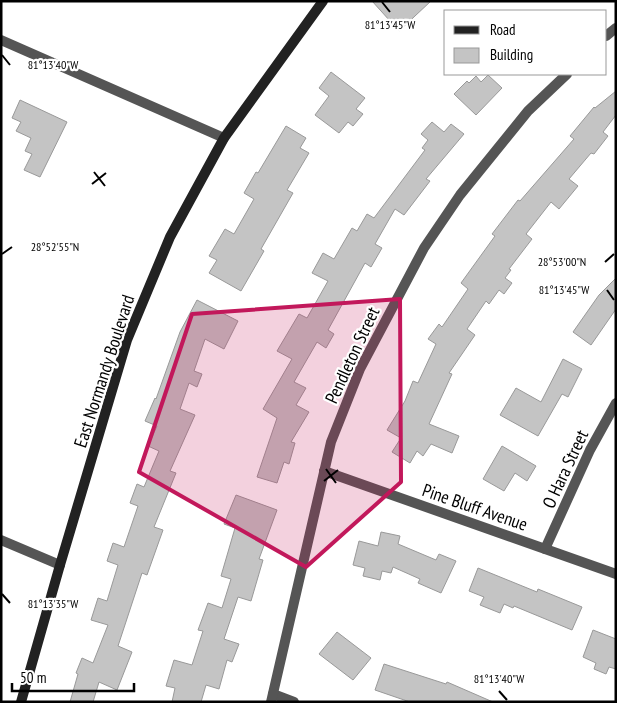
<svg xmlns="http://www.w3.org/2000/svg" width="617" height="703" font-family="'PT Sans Narrow',sans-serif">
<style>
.building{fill:#c4c4c4;stroke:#999}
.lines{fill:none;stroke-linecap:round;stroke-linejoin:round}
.street{stroke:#555;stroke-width:10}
.secondary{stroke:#222;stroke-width:10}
.marked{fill:#c2185b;fill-opacity:0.2;stroke:#c2185b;stroke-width:4;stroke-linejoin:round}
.ticks{fill:none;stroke:#000;stroke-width:2}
.labels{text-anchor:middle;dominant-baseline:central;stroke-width:4.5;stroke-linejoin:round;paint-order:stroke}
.street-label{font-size:18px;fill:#000;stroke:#fff}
.ticks-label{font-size:12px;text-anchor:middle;fill:#000;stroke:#fff;stroke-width:4.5;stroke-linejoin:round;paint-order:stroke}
</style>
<rect width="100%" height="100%" fill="#fff"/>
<g class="building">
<path d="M372 1H431L399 31Z"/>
<path d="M331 72 365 98 356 109 363 114 353 126 348 122 339 133 315 115 329 96 319 88Z"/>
<path d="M488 75 502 88 476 115 454 94 467 81 469 83 476 76 481 82Z"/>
<path d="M616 91V115L603 132 608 136 594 154 591 153 569 179 578 186 559 209 551 202 526 234 532 239 509 269 511 270 505 278 512 283 504 294 499 290 489 304 486 301 467 329 475 335 449 373 452 374 429 424 459 436 452 453 431 444 423 456 417 451 410 463 392 452 401 438 387 430 405 401 413 381 418 383 436 344 428 339 439 324 442 327 468 289 461 283 495 236 492 234 518 200 520 201 574 139 570 136 594 107 595 108Z"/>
<path d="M20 100 67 122 40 177 24 170 32 154 25 151 31 138 16 131 21 122 12 118Z"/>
<path d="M432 122 444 132 451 124 464 134 426 179 430 181 404 215 395 209 375 244 382 248 371 267 365 263 328 330 334 334 326 348 317 342 294 382 306 388 296 405 309 412 291 442 295 443 289 464 284 462 277 483 257 477 277 418 263 409 292 359 277 351 299 314 307 318 328 281 312 273 323 253 334 259 352 228 357 231 367 214 374 218 425 150 422 148 428 140 421 134Z"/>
<path d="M286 126 306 138 300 148 309 153 287 190 293 193 261 249 264 251 241 291 209 273 217 260 209 256 225 229 234 234 254 199 244 193 256 172 258 173Z"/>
<path d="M616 278V309L591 345 573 332 599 295Z"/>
<path d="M197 300 238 321 224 349 205 339 194 371 202 374 197 387 189 383 180 409 195 415 170 471 176 473 154 527 163 530 147 575 142 573 118 646 132 652 117 690 99 682 93 702H70L78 674 76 673 82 658 93 663 108 625 91 620 98 598 107 601 118 565 107 561 113 543 124 547 138 506 130 503 137 484 144 487 159 451 148 446 157 426 145 421 155 398 156 399 180 332Z"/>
<path d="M563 359 582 369 568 397 562 394 538 436 500 415 516 388 541 402Z"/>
<path d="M502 446 536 466 527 481 515 473 504 491 483 479Z"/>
<path d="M236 495 277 510 259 559 263 560 251 601 238 597 224 639 239 644 232 662 227 660 219 689 206 685 201 702H172L175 688 166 686 174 660 192 665 203 631 198 630 208 603 222 608 231 579 221 576 235 528 224 524Z"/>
<path d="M381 532 400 536 398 544 436 560 439 554 456 561 441 593 418 583 420 579 393 567 391 573 382 571 380 580 363 576 365 568 353 565 359 541 378 546Z"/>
<path d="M478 568 537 592 538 589 582 607 572 630 514 606 513 608 504 604 500 613 480 605 484 597 469 591Z"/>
<path d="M593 630 616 639V669L609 667 606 674 594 669 596 663 583 657Z"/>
<path d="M337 632 371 658 353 680 319 654Z"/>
<path d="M384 664 446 684 447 682 493 702H410L375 690Z"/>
</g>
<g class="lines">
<g class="street">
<path d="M606 36 616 28"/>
<path d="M1 40 224 138"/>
<path d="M324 471 616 574"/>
<path d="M1 540 60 565"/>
<path d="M545 549 590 450 616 403"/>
<path d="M273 694 294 702"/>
<path d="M271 702 331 442 360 369 424 248 460 195 528 111 567 74"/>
</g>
<path class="secondary" d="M21 702 60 565 127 340 170 237 224 138 323 1"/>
</g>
<path class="marked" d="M400 299 401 482 306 567 139 472 192 314Z"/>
<path class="ticks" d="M382 2 390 12M2 55 10 65M94 172 105 186M92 184 106 173M2 254 12 247M605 262 614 254M607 290 614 300M326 469 336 483M324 481 338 470M2 594 10 603M499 691 507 700"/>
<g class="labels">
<g class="street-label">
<text transform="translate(352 355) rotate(-65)">Pendleton Street</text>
<text transform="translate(104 371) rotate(-72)">East Normandy Boulevard</text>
<text transform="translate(565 469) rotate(-65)">O Hara Street</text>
<text transform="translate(475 507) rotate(19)">Pine Bluff Avenue</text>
</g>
</g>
<g class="ticks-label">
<text x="390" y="29">81°13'45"W</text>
<text x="53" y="69">81°13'40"W</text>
<text x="55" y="251">28°52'55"N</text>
<text x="562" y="266">28°53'00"N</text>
<text x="564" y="294">81°13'45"W</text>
<text x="53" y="608">81°13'35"W</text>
<text x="499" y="683">81°13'40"W</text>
</g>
<rect width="617" height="703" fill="none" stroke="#000000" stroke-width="5"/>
<rect x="444" y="10" width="162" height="65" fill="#ffffff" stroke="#999999"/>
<rect x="454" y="26" width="25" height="8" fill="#222222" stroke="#999999"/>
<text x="490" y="35" font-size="15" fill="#000000">Road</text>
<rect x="454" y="48" width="25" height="15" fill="#c4c4c4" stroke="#999999"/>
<text x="490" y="60" font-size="15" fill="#000000">Building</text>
<path d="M12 683v8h122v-8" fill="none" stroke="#000000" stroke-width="2.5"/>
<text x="20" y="683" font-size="15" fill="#000000" stroke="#ffffff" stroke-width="4" paint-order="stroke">50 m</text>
</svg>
